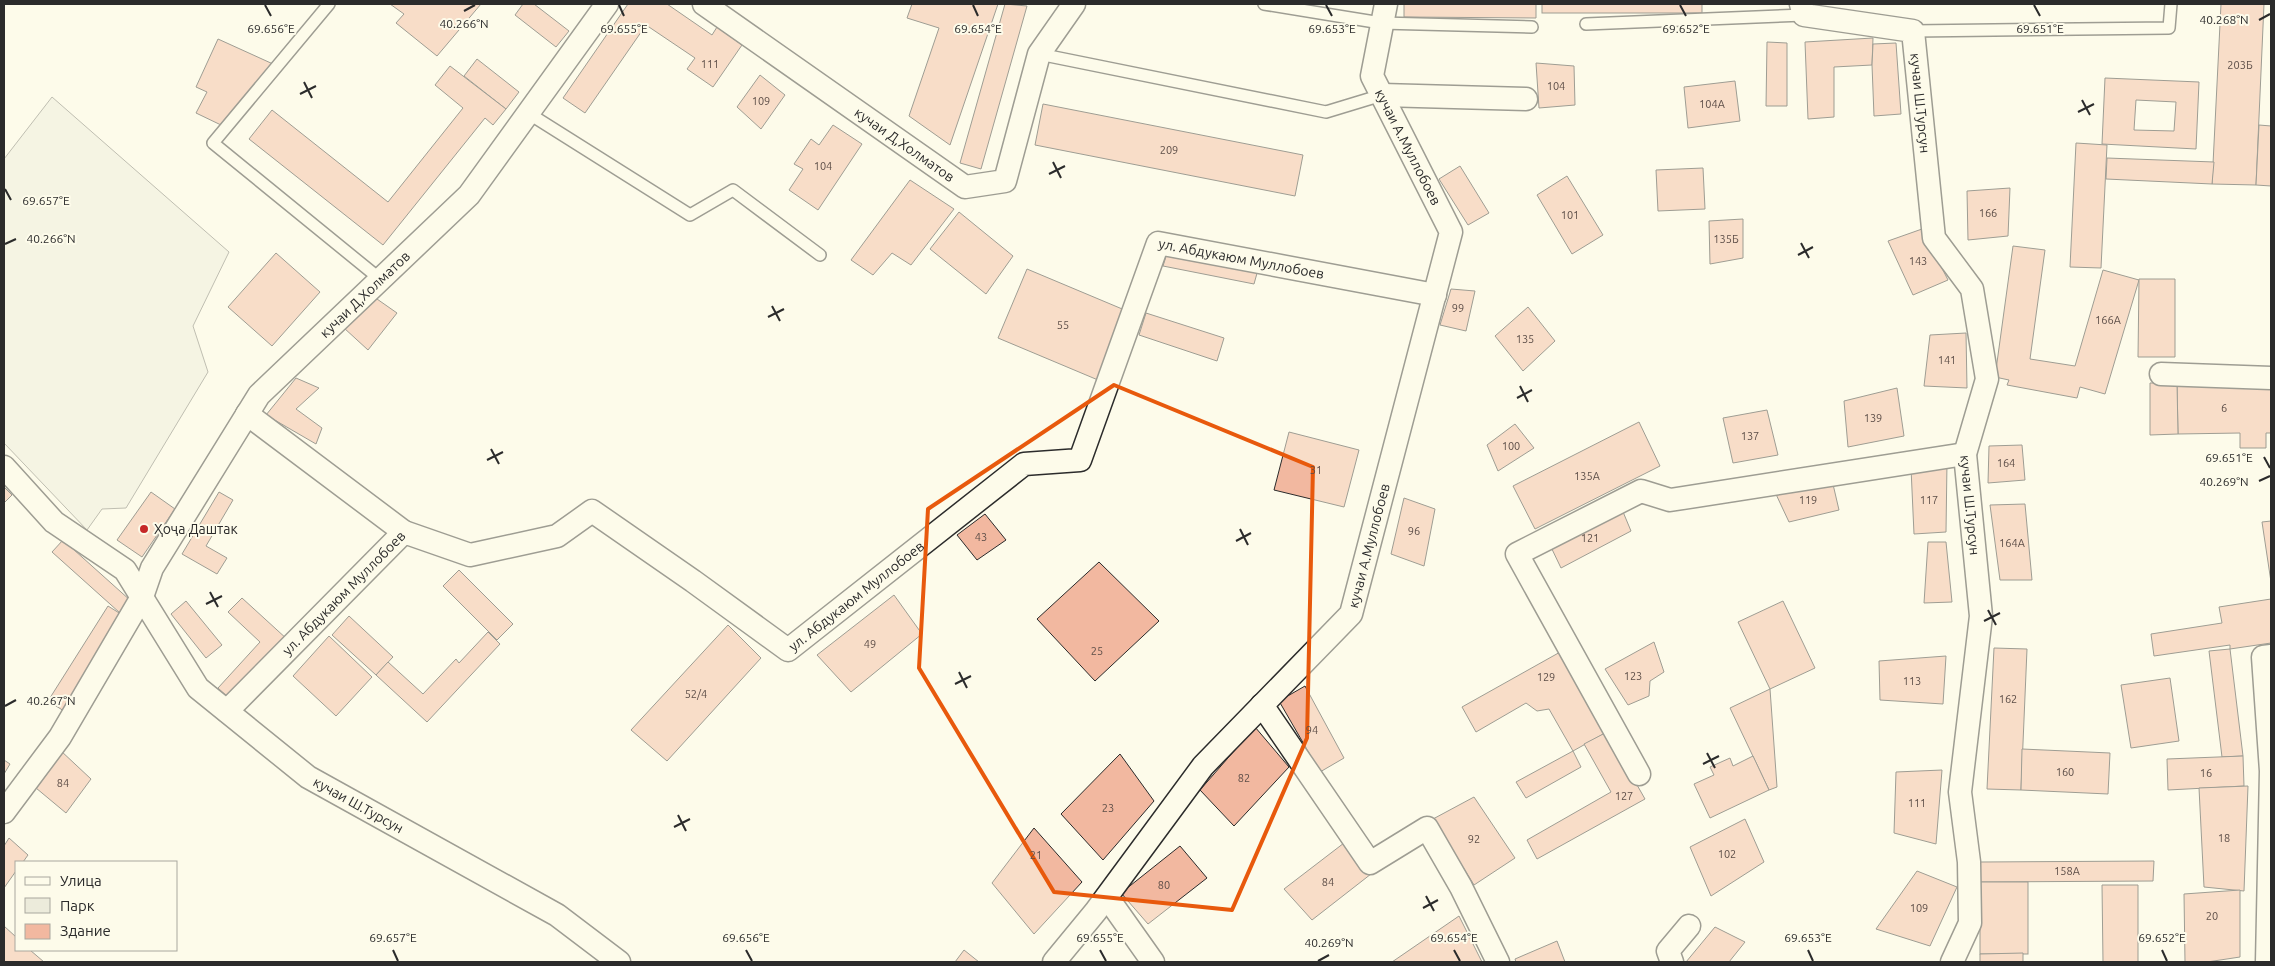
<svg xmlns="http://www.w3.org/2000/svg" width="2275" height="966" font-family="Ubuntu,sans-serif">
<style>
.green{fill:#ecebdb;stroke:#74746e}
.building{fill:#f2b8a0;stroke:#2b2b2b;fill-rule:evenodd}
.lines{fill:none;stroke-linecap:round;stroke-linejoin:round}
.service-casing{stroke:#2b2b2b;stroke-width:14}
.minor-casing{stroke:#2b2b2b;stroke-width:25}
.service{stroke:#fdfbea;stroke-width:11}
.minor{stroke:#fdfbea;stroke-width:22}
.marked{fill:none;stroke:#e8590c;stroke-width:4;stroke-linejoin:round}
.ticks{fill:none;stroke:#2b2b2b;stroke-width:2}
.poi-dot{fill:#c62828;stroke:#fdfbea;stroke-width:2}
.labels{text-anchor:middle;dominant-baseline:central;stroke-width:4;stroke-linejoin:round;paint-order:stroke}
.number-label{font-size:11px;fill:#5d4e48}
.street-label{font-size:14px;fill:#2b2b2b;stroke:#fdfbea}
.poi-label{font-size:14px;fill:#2b2b2b;stroke:#fdfbea;text-anchor:start}
.ticks-label{font-size:12px;text-anchor:middle;fill:#2b2b2b;stroke:#fdfbea;stroke-width:4;stroke-linejoin:round;paint-order:stroke}
</style>
<rect width="100%" height="100%" fill="#fdfbea"/>
<path class="green" d="M52 97 229 252 193 326 208 372 126 508 102 509 87 530 4 443V159Z"/>
<g class="building">
<path d="M390 4H481L437 56 396 23 404 14Z"/>
<path d="M523 4H534L569 31 556 47 515 15Z"/>
<path d="M628 4H667L712 35 717 27 742 45 713 87 687 69 695 58 646 25 585 113 563 98Z"/>
<path d="M912 4H998L950 145 909 116 939 28 907 18Z"/>
<path d="M1005 4 1027 6 981 169 960 163Z"/>
<path d="M1404 4H1536V18L1404 17Z"/>
<rect x="1542" y="4" width="160" height="9"/>
<path d="M2221 4H2264L2256 185 2212 184Z"/>
<path d="M1873 38 1872 65 1834 67V117L1808 119 1805 42Z"/>
<path d="M218 39 273 64 221 125 196 113 207 92 196 87Z"/>
<path d="M1767 42 1787 43V106H1766Z"/>
<path d="M1896 43 1901 114 1874 116 1872 65 1873 44Z"/>
<path d="M477 59 519 92 506 109 464 76Z"/>
<path d="M1536 63 1574 66 1575 105 1539 108Z"/>
<path d="M450 66 506 109 493 125 485 118 383 245 249 139 272 110 388 202 463 108 435 85Z"/>
<path d="M760 75 785 95 761 129 737 107Z"/>
<path d="M2105 78 2199 82 2196 149 2102 144ZM2136 100 2176 102 2174 131 2134 130Z"/>
<path d="M1735 81 1740 121 1688 128 1684 87Z"/>
<path d="M1043 104 1303 155 1295 196 1035 145Z"/>
<path d="M833 125 862 144 818 210 789 190 803 169 794 164 811 139 819 145Z"/>
<path d="M2259 125 2271 126V186L2256 185Z"/>
<path d="M2076 143 2107 145 2101 268 2070 267Z"/>
<path d="M2107 158 2214 162 2212 184 2106 179Z"/>
<path d="M1460 166 1489 213 1468 225 1439 179Z"/>
<path d="M1703 168 1705 209 1658 211 1656 170Z"/>
<path d="M1567 176 1603 235 1572 254 1537 195Z"/>
<path d="M910 180 954 209 911 265 892 253 873 275 851 260Z"/>
<path d="M2010 188 2008 236 1968 240 1967 191Z"/>
<path d="M959 212 1013 256 986 294 930 249Z"/>
<path d="M1743 219V258L1710 264 1709 221Z"/>
<path d="M1922 229 1948 280 1913 295 1888 241Z"/>
<path d="M2013 246 2045 250 2030 359 2075 366 2103 270 2139 280 2105 394 2080 387 2077 398 2007 385 2009 380 1995 377Z"/>
<path d="M1168 250 1259 266 1254 284 1163 266Z"/>
<path d="M276 253 320 292 272 346 228 307Z"/>
<path d="M1027 269 1127 311 1098 380 998 338Z"/>
<path d="M2139 279H2175V357H2138Z"/>
<path d="M1451 289 1475 291 1466 331 1440 325Z"/>
<path d="M377 299 397 313 368 350 344 328Z"/>
<path d="M1528 307 1555 341 1523 371 1495 336Z"/>
<path d="M1146 313 1224 338 1217 361 1139 335Z"/>
<path d="M1966 333 1967 388 1924 386 1930 335Z"/>
<path d="M296 378 319 388 296 409 322 428 316 444 266 415Z"/>
<path d="M2271 381V433H2266V448H2240V433L2178 434 2177 383Z"/>
<path d="M2150 383H2177L2178 434 2150 435Z"/>
<path d="M1897 388 1904 436 1848 447 1844 401Z"/>
<path d="M1767 410 1778 455 1733 463 1723 418Z"/>
<path d="M1639 422 1660 466 1535 529 1513 486Z"/>
<path d="M1515 424 1534 448 1498 471 1487 445Z"/>
<path d="M1289 432 1359 450 1344 507 1274 490Z"/>
<path d="M2022 445 2025 480 1988 483 1989 446Z"/>
<path d="M1947 462 1946 532 1914 534 1911 468Z"/>
<path d="M1832 480 1839 510 1789 522 1774 490Z"/>
<path d="M4 487 12 495 4 503Z"/>
<path d="M151 492 175 509 142 557 117 540Z"/>
<path d="M219 492 233 500 206 546 227 558 217 574 182 554Z"/>
<path d="M1404 498 1435 509 1424 566 1391 554Z"/>
<path d="M2025 504 2032 580H2000L1990 505Z"/>
<path d="M1621 507 1631 531 1561 568 1550 545Z"/>
<path d="M985 514 1006 540 977 560 957 535Z"/>
<path d="M2271 521V582L2262 522Z"/>
<path d="M63 540 131 601 120 613 52 552Z"/>
<path d="M1928 542H1946L1952 602 1924 603Z"/>
<path d="M1099 562 1159 621 1095 681 1037 619Z"/>
<path d="M459 570 513 624 497 640 443 586Z"/>
<path d="M894 595 922 634 851 692 817 655Z"/>
<path d="M242 598 288 640 232 701 218 688 260 642 228 612Z"/>
<path d="M2271 599V643L2230 649V645L2154 656 2151 634 2222 623 2219 607Z"/>
<path d="M186 601 222 645 206 658 171 614Z"/>
<path d="M1783 601 1815 668 1770 689 1738 622Z"/>
<path d="M108 606 124 616 64 711 48 701Z"/>
<path d="M349 616 393 657 376 675 332 635Z"/>
<path d="M728 625 761 658 667 761 631 730Z"/>
<path d="M488 632 500 644 427 722 376 675 388 662 423 694 456 659 459 663Z"/>
<path d="M329 636 372 677 336 716 293 676Z"/>
<path d="M1654 642 1664 672 1650 681 1649 696 1628 705 1605 669Z"/>
<path d="M1994 648 2027 649 2021 790 1987 789Z"/>
<path d="M2230 649 2243 756 2222 757 2209 651Z"/>
<path d="M1562 651 1607 732 1573 751 1549 709 1537 711 1526 703 1476 732 1462 707Z"/>
<path d="M1946 656 1943 704 1880 700 1879 661Z"/>
<path d="M2170 678 2179 741 2131 748 2121 685Z"/>
<path d="M1305 686 1344 758 1320 772 1279 701Z"/>
<path d="M1770 689 1777 787 1769 790 1730 708Z"/>
<path d="M1255 727 1289 767 1234 826 1200 790Z"/>
<path d="M1607 732 1645 799 1537 859 1527 840 1611 792 1584 744Z"/>
<path d="M2022 749 2110 753 2108 794 2021 790Z"/>
<path d="M60 750 91 779 66 813 36 788Z"/>
<path d="M1573 751 1581 767 1526 798 1516 782Z"/>
<path d="M1120 754 1154 801 1103 860 1061 814Z"/>
<path d="M1753 756 1769 790 1710 818 1694 784 1714 775 1710 767 1730 758 1733 766Z"/>
<path d="M2243 756 2244 786 2168 790 2167 759Z"/>
<path d="M4 760 10 764 4 774Z"/>
<path d="M1942 770 1936 844 1894 833 1896 772Z"/>
<path d="M2248 786 2244 891 2204 887 2199 788Z"/>
<path d="M1474 797 1515 858 1474 885 1433 819Z"/>
<path d="M1745 819 1764 862 1711 896 1690 847Z"/>
<path d="M1034 828 1082 882 1034 934 992 883Z"/>
<path d="M9 838 28 855 23 862H16V871L4 888V846Z"/>
<path d="M1344 843 1371 874 1312 920 1284 889Z"/>
<path d="M1180 846 1207 878 1148 924 1121 893Z"/>
<path d="M2154 861 2153 881 1980 882V862Z"/>
<path d="M1917 871 1957 887 1930 946 1876 929Z"/>
<rect x="1980" y="882" width="48" height="72"/>
<path d="M2102 885H2138V962H2103Z"/>
<path d="M2240 890V957L2207 962H2185L2184 894Z"/>
<path d="M1459 916 1482 962H1392Z"/>
<path d="M4 926 16 937V950H30L44 962H4Z"/>
<path d="M1715 927 1745 942 1729 962H1686Z"/>
<path d="M1557 941 1565 962H1516L1515 959Z"/>
<path d="M964 950 979 962H955Z"/>
<path d="M2023 953V962H1980V954Z"/>
</g>
<g class="lines">
<defs>
<g id="service">
<path d="M329 4 213 143 380 279"/>
<path d="M1264 4 1381 23 1532 27"/>
<path d="M1586 24 1804 15"/>
<path d="M1913 31 2169 28 2171 4"/>
<path d="M1039 54 1326 112 1382 95"/>
<path d="M528 113 690 215 733 190 820 255"/>
</g>
<g id="minor">
<path id="s1" d="M704 4 965 187 1005 181 1039 54 1074 4"/>
<path id="s2" d="M1801 4 1804 15 1913 31 1934 238 1972 289 1987 379 1965 454 1981 616 1960 792 1969 862 1970 923 1952 962"/>
<path d="M1382 95 1526 99"/>
<path d="M2161 374 2271 378"/>
<path d="M247 414 404 532"/>
<path id="s3" d="M4 467 54 522 125 570 198 688 308 777 557 915 619 962"/>
<path d="M1262 705 1370 863 1427 828 1461 887 1498 962"/>
<path id="s4" d="M227 711 404 532 470 555 557 536 592 511 693 581 788 650 1024 464 1080 460 1158 243 1435 295"/>
<path d="M1639 774 1517 554 1641 491 1670 500 1965 454"/>
<path id="s5" d="M4 812 60 737 142 597 152 568 259 395 469 195 607 4"/>
<path d="M1107 897 1153 962"/>
<path id="s6" d="M1054 962 1096 911 1203 766 1351 614 1451 232 1372 76 1386 4"/>
<path d="M1672 962 1668 951 1689 926"/>
<path d="M2267 962 2271 771 2263 657 2271 656"/>
</g>
</defs>
<use href="#service" class="service-casing"/>
<use href="#minor" class="minor-casing"/>
<use href="#service" class="service"/>
<use href="#minor" class="minor"/>
</g>
<path d="M0 0H2275V966H0ZM1114 385 1313 467 1307 738 1232 910 1054 892 919 668 928 509Z" fill="#fdfbea" fill-opacity=".55" fill-rule="evenodd"/>
<path class="marked" d="M1114 385 1313 467 1307 738 1232 910 1054 892 919 668 928 509Z"/>
<path class="ticks" d="M265 5 271 16M619 5 624 16M973 5 978 16M1326 5 1332 16M1680 5 1686 16M2034 5 2040 16M464 11 475 5M2259 20 2270 14M304 82 312 98M300 94 316 86M2082 100 2090 115M2078 112 2094 104M1053 162 1061 178M1049 174 1065 166M5 189 11 200M1801 243 1809 258M5 244 16 239M1798 255 1813 247M772 306 780 321M768 317 784 309M1520 386 1528 402M1517 398 1532 390M491 449 499 464M2264 457 2270 468M487 460 503 452M2259 481 2270 476M1240 529 1248 545M1236 541 1251 533M210 592 218 607M206 604 222 596M1988 610 1996 625M1984 621 2000 613M959 672 967 688M955 684 971 676M5 706 16 700M1707 753 1715 768M1703 764 1719 756M678 815 686 831M674 827 690 819M1426 896 1434 911M1423 908 1438 900M393 950 398 961M746 950 752 961M1100 950 1106 961M1454 950 1460 961M1808 950 1813 961M2162 950 2167 961M1318 961 1329 955"/>
<circle class="poi-dot" cx="144" cy="529" r="5"/>
<g class="labels">
<g class="number-label">
<text x="710" y="64">111</text>
<text x="2240" y="65">203Б</text>
<text x="1556" y="86">104</text>
<text x="761" y="101">109</text>
<text x="1712" y="104">104А</text>
<text x="1169" y="150">209</text>
<text x="823" y="166">104</text>
<text x="1988" y="213">166</text>
<text x="1570" y="215">101</text>
<text x="1726" y="239">135Б</text>
<text x="1918" y="261">143</text>
<text x="1458" y="308">99</text>
<text x="2108" y="320">166А</text>
<text x="1063" y="325">55</text>
<text x="1525" y="339">135</text>
<text x="1947" y="360">141</text>
<text x="2224" y="408">6</text>
<text x="1873" y="418">139</text>
<text x="1750" y="436">137</text>
<text x="1511" y="446">100</text>
<text x="2006" y="463">164</text>
<text x="1316" y="470">31</text>
<text x="1587" y="476">135А</text>
<text x="1808" y="500">119</text>
<text x="1929" y="500">117</text>
<text x="1414" y="531">96</text>
<text x="981" y="537">43</text>
<text x="1590" y="538">121</text>
<text x="2012" y="543">164А</text>
<text x="870" y="644">49</text>
<text x="1097" y="651">25</text>
<text x="1633" y="676">123</text>
<text x="1546" y="677">129</text>
<text x="1912" y="681">113</text>
<text x="696" y="694">52/4</text>
<text x="2008" y="699">162</text>
<text x="1312" y="730">94</text>
<text x="2065" y="772">160</text>
<text x="2206" y="773">16</text>
<text x="1244" y="778">82</text>
<text x="63" y="783">84</text>
<text x="1624" y="796">127</text>
<text x="1917" y="803">111</text>
<text x="1108" y="808">23</text>
<text x="2224" y="838">18</text>
<text x="1474" y="839">92</text>
<text x="1727" y="854">102</text>
<text x="1036" y="855">21</text>
<text x="2067" y="871">158А</text>
<text x="1328" y="882">84</text>
<text x="1164" y="885">80</text>
<text x="1919" y="908">109</text>
<text x="2212" y="916">20</text>
</g>
<g class="street-label">
<text stroke="none"><textPath href="#s2" startOffset="194">кучаи Ш.Турсун</textPath></text>
<text stroke="none"><textPath href="#s1" startOffset="245">кучаи Д,Холматов</textPath></text>
<text transform="translate(1408 147) rotate(63)">кучаи А.Муллобоев</text>
<text stroke="none"><textPath href="#s4" startOffset="1366">ул. Абдукаюм Муллобоев</textPath></text>
<text stroke="none"><textPath href="#s5" startOffset="636">кучаи Д,Холматов</textPath></text>
<text stroke="none"><textPath href="#s2" startOffset="614">кучаи Ш.Турсун</textPath></text>
<text stroke="none"><textPath href="#s6" startOffset="529">кучаи А.Муллобоев</textPath></text>
<text stroke="none"><textPath href="#s4" startOffset="781">ул. Абдукаюм Муллобоев</textPath></text>
<text stroke="none"><textPath href="#s4" startOffset="166">ул. Абдукаюм Муллобоев</textPath></text>
<text stroke="none"><textPath href="#s3" startOffset="498">кучаи Ш.Турсун</textPath></text>
</g>
<g class="poi-label">
<text x="154" y="529">Ҳоҷа Даштак</text>
</g>
</g>
<g class="ticks-label">
<text x="2224" y="24">40.268°N</text>
<text x="464" y="28">40.266°N</text>
<text x="271" y="33">69.656°E</text>
<text x="624" y="33">69.655°E</text>
<text x="978" y="33">69.654°E</text>
<text x="1332" y="33">69.653°E</text>
<text x="1686" y="33">69.652°E</text>
<text x="2040" y="33">69.651°E</text>
<text x="46" y="205">69.657°E</text>
<text x="51" y="243">40.266°N</text>
<text x="2229" y="462">69.651°E</text>
<text x="2224" y="486">40.269°N</text>
<text x="51" y="705">40.267°N</text>
<text x="393" y="942">69.657°E</text>
<text x="746" y="942">69.656°E</text>
<text x="1100" y="942">69.655°E</text>
<text x="1454" y="942">69.654°E</text>
<text x="1808" y="942">69.653°E</text>
<text x="2162" y="942">69.652°E</text>
<text x="1329" y="947">40.269°N</text>
</g>
<rect width="2275" height="966" fill="none" stroke="#2b2b2b" stroke-width="10"/>
<rect x="15" y="861" width="162" height="90" fill="#fdfbea" stroke="#a9a89e"/>
<rect x="25" y="877" width="25" height="8" fill="#fdfbea" stroke="#a9a89e"/>
<text x="60" y="886" font-size="15" fill="#2b2b2b">Улица</text>
<rect x="25" y="898" width="25" height="15" fill="#ecebdb" stroke="#a9a89e"/>
<text x="60" y="911" font-size="15" fill="#2b2b2b">Парк</text>
<rect x="25" y="924" width="25" height="15" fill="#f2b8a0" stroke="#a9a89e"/>
<text x="60" y="936" font-size="15" fill="#2b2b2b">Здание</text>
</svg>
